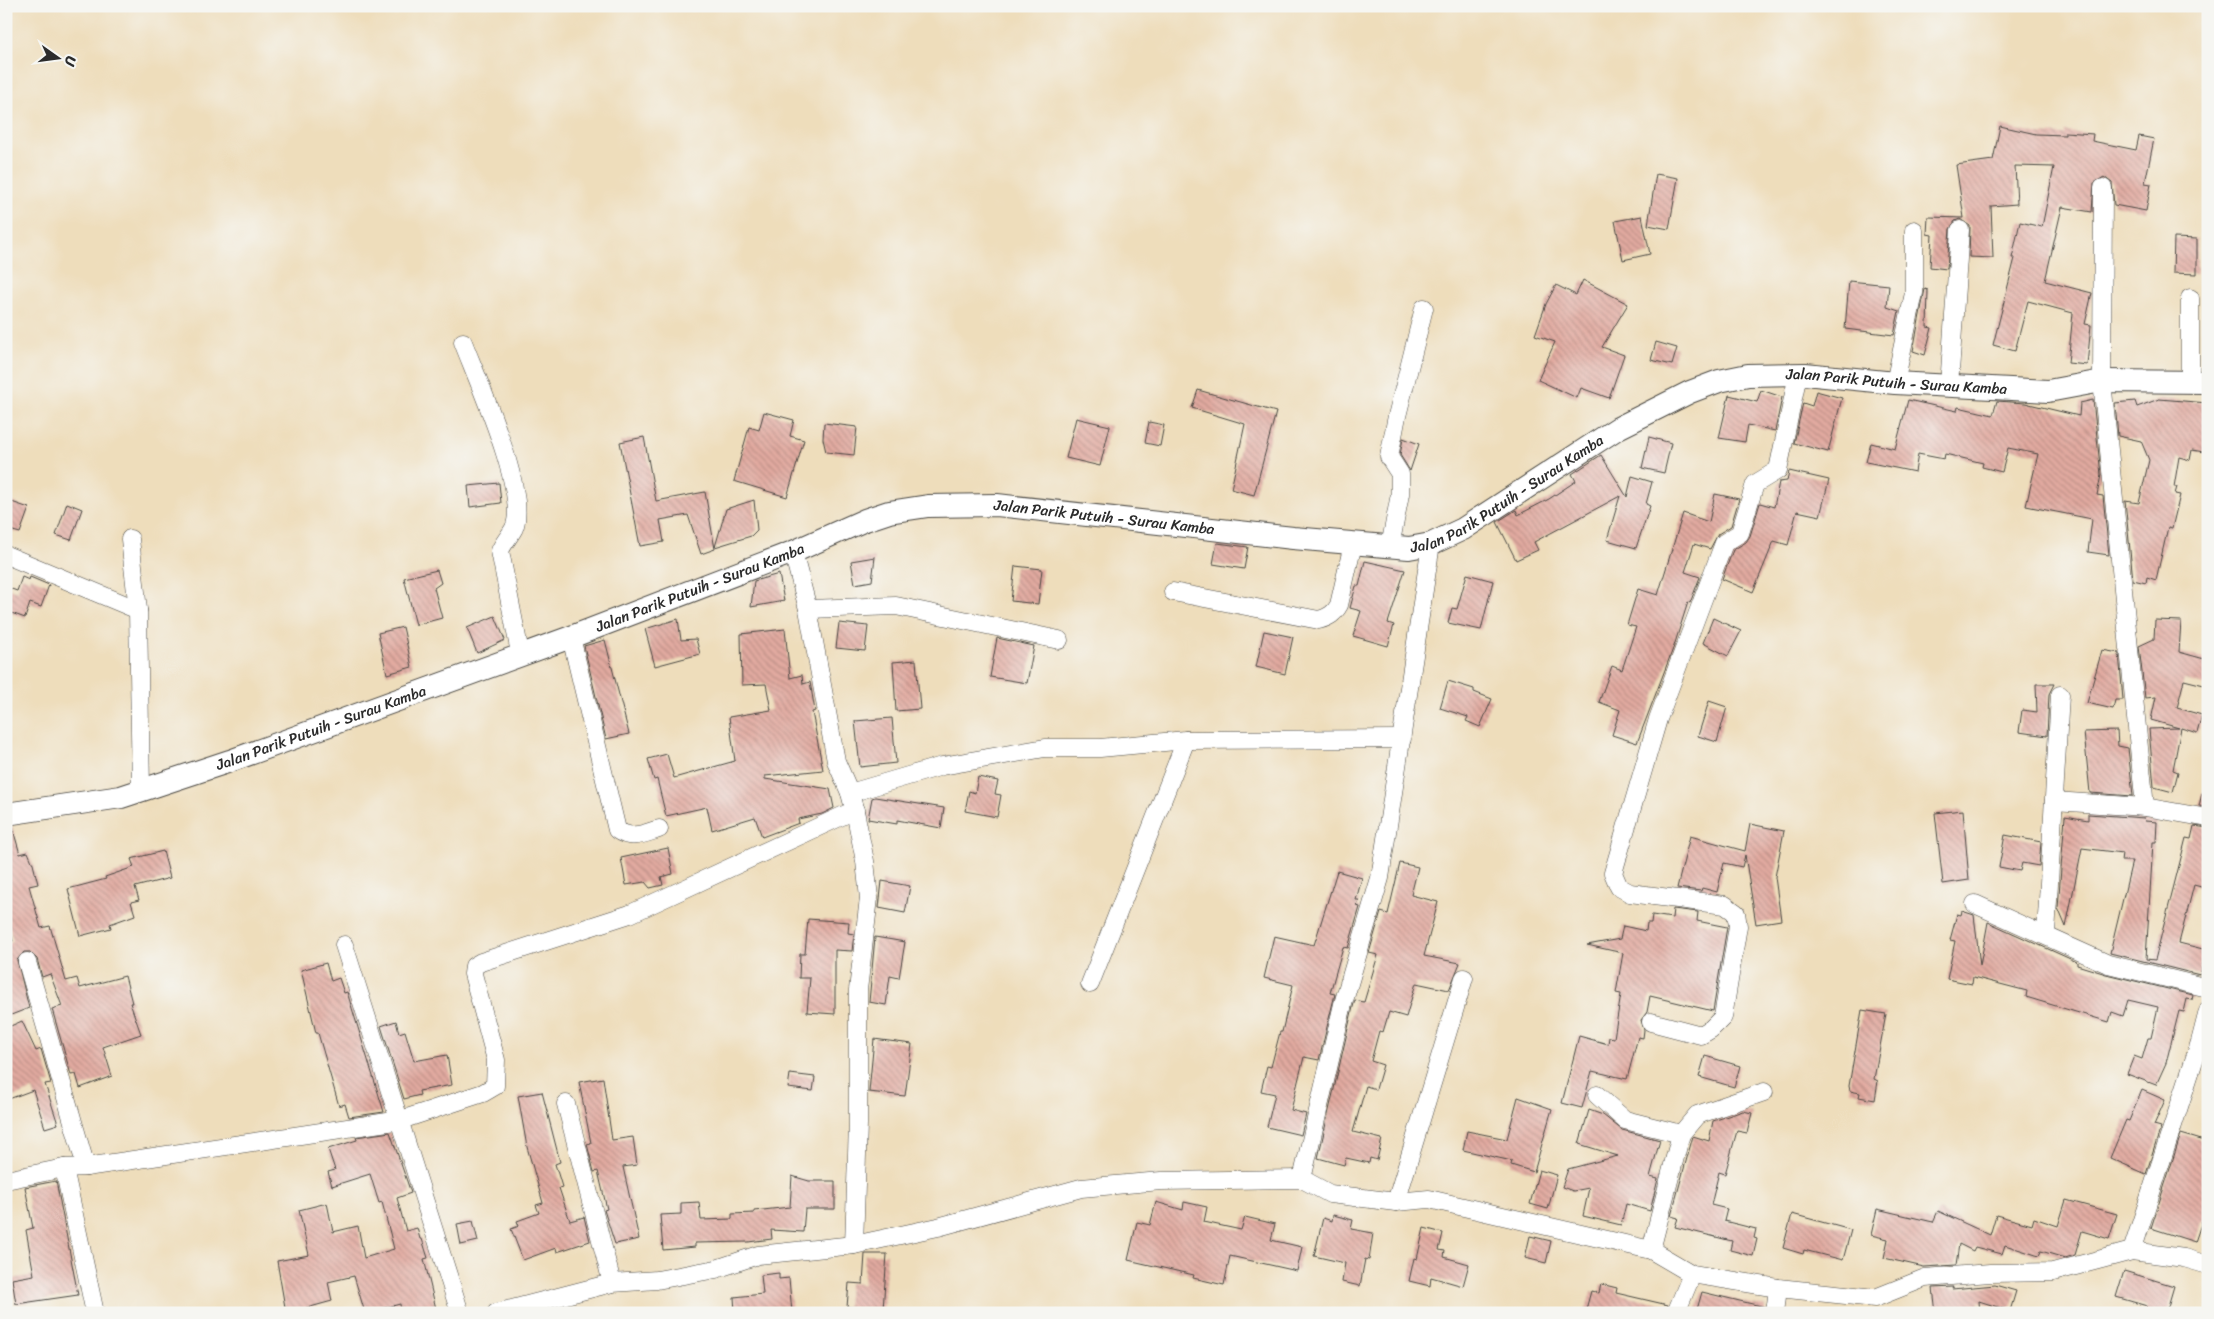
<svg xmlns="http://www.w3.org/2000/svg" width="2214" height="1319" font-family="Sriracha,sans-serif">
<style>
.building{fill:url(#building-back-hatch)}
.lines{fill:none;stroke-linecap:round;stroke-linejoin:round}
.minor-casing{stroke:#484641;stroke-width:19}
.tertiary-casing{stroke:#484641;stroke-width:24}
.minor{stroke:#fff;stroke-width:18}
.tertiary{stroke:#fff;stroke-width:22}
.labels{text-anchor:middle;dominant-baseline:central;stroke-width:5;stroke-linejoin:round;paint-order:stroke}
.street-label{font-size:15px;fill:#2b2b2b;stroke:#f6f6f2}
</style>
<defs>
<pattern id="building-back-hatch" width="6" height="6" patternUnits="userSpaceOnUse" patternTransform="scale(1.25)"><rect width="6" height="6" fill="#e2aaa0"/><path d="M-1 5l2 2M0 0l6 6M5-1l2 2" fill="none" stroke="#b78b83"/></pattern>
</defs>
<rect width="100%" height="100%" fill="#f6f6f2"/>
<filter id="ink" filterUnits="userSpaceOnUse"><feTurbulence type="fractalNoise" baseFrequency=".02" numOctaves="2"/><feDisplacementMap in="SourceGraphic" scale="10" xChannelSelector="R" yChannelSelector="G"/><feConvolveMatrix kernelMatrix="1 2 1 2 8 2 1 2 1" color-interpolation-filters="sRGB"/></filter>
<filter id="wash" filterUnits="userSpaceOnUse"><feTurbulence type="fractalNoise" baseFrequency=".0096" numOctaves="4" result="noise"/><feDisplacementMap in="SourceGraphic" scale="20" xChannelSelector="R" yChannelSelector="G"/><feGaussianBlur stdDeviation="1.12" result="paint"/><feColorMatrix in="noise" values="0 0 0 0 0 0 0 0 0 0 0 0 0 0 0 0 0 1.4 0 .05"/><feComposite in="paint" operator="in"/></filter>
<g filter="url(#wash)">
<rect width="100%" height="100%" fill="#edb"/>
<g id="blocks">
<g class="building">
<path d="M2000 126 2036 134 2065 135V132L2093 134 2092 141 2136 150 2139 136 2154 139 2145 183 2151 184 2146 211 2114 205 2112 183 2104 177 2094 183 2092 212 2062 207 2045 281 2092 293 2085 324 2091 325 2087 365 2068 363 2073 313 2028 301 2015 351 1993 345 2015 258H2012L2020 222 2042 227 2054 167 2015 166 2017 204 1991 206 1993 258 1969 257 1970 226 1960 219 1955 221 1950 229 1947 269 1930 267 1932 235 1927 234 1928 217 1964 218 1956 165 1993 160Z"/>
<path d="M1656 174 1678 178 1669 229 1648 225Z"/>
<path d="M1642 216 1650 254 1623 260 1615 221Z"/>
<path d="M2174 238 2197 239V274L2173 273Z"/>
<path d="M1583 280 1628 304 1602 347 1624 355 1609 398 1581 388 1577 398 1538 380 1555 342 1535 335 1546 304 1556 285 1576 295Z"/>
<path d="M1849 281 1889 285 1887 307 1899 311 1894 335 1845 329Z"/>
<path d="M1925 289 1928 290 1927 327 1932 328 1925 355 1913 351Z"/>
<path d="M1656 342 1677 348 1672 365 1651 360Z"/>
<path d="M1198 390 1276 412 1254 495 1231 489 1245 424 1192 408Z"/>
<path d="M1761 390 1782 397 1775 431 1748 425 1745 442 1719 438 1729 395 1757 402Z"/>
<path d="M1816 391 1842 398 1828 452 1794 443 1803 403 1812 406Z"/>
<path d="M2159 399 2208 403V451L2204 452 2192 450 2190 460 2179 457 2174 487H2177L2175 494 2180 495 2172 528 2168 527 2156 580 2147 577 2146 583 2133 580 2125 501 2139 503 2149 460 2141 441 2118 436 2115 403 2135 401 2137 407Z"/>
<path d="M1908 400 1957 411 1958 407 1993 415 1997 401 2025 403 2079 416 2080 403 2093 400 2101 475 2097 495 2103 496 2109 555 2088 552 2092 519 2026 506 2038 454 2008 448 2002 472 1982 467 1983 463 1945 454 1944 459 1918 454 1915 472 1866 462 1871 443 1895 449Z"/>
<path d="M764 412 794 420 790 436 804 440 787 497 734 481 749 427 759 430Z"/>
<path d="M1076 418 1110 426 1100 466 1066 458Z"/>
<path d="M1149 422 1164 425 1160 446 1145 443Z"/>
<path d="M824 423 857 427 854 455 826 452 823 439Z"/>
<path d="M644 437 656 501 705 492 715 549 701 554 688 515 660 520 664 542 640 546 620 442Z"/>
<path d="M1649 437 1671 443 1664 473 1642 468Z"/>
<path d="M1403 438 1419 444 1410 471 1400 455Z"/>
<path d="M1601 455 1627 497 1632 476 1652 482 1646 504 1650 506 1636 548 1607 540 1620 496 1534 542 1538 550 1516 560 1497 522 1516 510 1518 515 1549 499 1576 481 1572 474Z"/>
<path d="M1789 471 1829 480 1820 516 1797 511 1788 545 1774 541 1753 592 1722 579 1733 550 1746 542 1750 536 1760 503 1774 507 1779 482 1787 481Z"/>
<path d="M499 483 501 503 470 507 468 486Z"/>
<path d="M1715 494 1739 499 1731 526 1718 534 1710 549 1694 544 1685 572 1700 577 1690 603 1688 602 1674 646 1637 743 1612 735 1620 710 1599 702 1612 666 1622 670 1636 627 1627 625 1638 589 1658 595 1683 513 1709 522Z"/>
<path d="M6 500 29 508 20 533 6 529Z"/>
<path d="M754 500 757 530 751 536 715 547 726 509Z"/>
<path d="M67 503 82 509 71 540 56 535Z"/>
<path d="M1217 543 1248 547 1244 569 1213 564Z"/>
<path d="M875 557 872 581 855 584 851 561Z"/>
<path d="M1365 561 1405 570 1388 623 1394 625 1388 646 1353 636 1361 611 1350 608 1356 586H1359Z"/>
<path d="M1015 566 1042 569 1038 604 1011 601Z"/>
<path d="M437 570 441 583 434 588 442 618 416 625 404 578Z"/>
<path d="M779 574 784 601 751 607 754 581Z"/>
<path d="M1467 574 1493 581 1481 630 1448 623 1452 608 1457 609Z"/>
<path d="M22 577 29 580 30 577 49 585 41 607 30 603 25 618 6 611V587L17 591Z"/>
<path d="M495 616 505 640 477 653 467 628Z"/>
<path d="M1713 618 1741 631 1728 656 1703 643Z"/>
<path d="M678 619 681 640 696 639 700 654 655 666 645 629Z"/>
<path d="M2155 620 2181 621 2179 652 2208 660V686L2184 680 2177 708 2202 715 2197 733 2181 728 2173 770 2178 772 2173 792 2154 787 2149 729 2179 728 2151 720 2156 697 2145 698 2139 646 2154 639Z"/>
<path d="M839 623 868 626 865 651 836 648Z"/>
<path d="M403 627 412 667 387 674 378 633Z"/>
<path d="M785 629 790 678 802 675 803 684 810 682 815 711 812 712 823 770 765 776V779L830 789 834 808 822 814 798 819 799 823 762 837 755 817 712 830 707 807 666 816 657 779 654 780 648 759 667 754 674 778 735 761 729 717 771 710 766 684 742 685 741 634Z"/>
<path d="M1264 631 1293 637 1285 674 1256 667Z"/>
<path d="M997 638 1034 646 1027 683 990 677Z"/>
<path d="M605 640 629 734 606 739 584 646Z"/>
<path d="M2102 650 2119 653 2123 700H2115L2113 709 2087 703Z"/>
<path d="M916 660 920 709 896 711 893 662Z"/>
<path d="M1448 681 1474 689V692L1492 699 1480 727 1466 721 1468 717 1440 708Z"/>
<path d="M2036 684H2054L2049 694 2047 736 2019 732 2022 710 2037 712Z"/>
<path d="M1709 701 1727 707 1717 742 1698 736Z"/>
<path d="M892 718 896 763 860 767 855 721Z"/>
<path d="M2117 731 2118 746 2128 748 2133 796 2090 793 2084 732Z"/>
<path d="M978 777 998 781 995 794 1001 795 997 817 965 811 969 791 975 793Z"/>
<path d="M2202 793H2208V807L2199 806Z"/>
<path d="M875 797 944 808 941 828 897 820V824L868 819 872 798Z"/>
<path d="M1963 810 1969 880 1943 884 1935 813Z"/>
<path d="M2088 814 2144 818 2145 821 2157 822 2156 842H2153L2146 959 2155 960 2186 838 2191 839 2194 826 2208 828V889L2194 885 2179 943 2207 950 2200 975 2110 953 2132 861H2121L2122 853 2082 848 2066 927 2058 908 2065 816 2088 820Z"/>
<path d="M1750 824 1784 831 1775 877 1781 920 1756 924 1745 855 1742 867 1724 863 1717 892 1702 888 1701 891 1677 888 1690 836 1745 851Z"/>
<path d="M12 826 20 854 28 852 33 864 38 884 29 886 41 928 50 926 66 981 77 978 80 988 125 976 132 1003H130L141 1034 103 1047 112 1076 80 1088 76 1074 71 1075 52 1009 62 1006 50 974 42 977 37 959 30 952H24L17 960 29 1008 6 1017V944L13 941 6 917V827Z"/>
<path d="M2005 835 2041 842 2039 866 2022 863 2020 871 1999 867Z"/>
<path d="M668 848 673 874 661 877 663 885 650 888 645 882 626 885 621 858Z"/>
<path d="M163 851 170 878 135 887 139 900 131 902 135 915 110 924 111 928 80 936 68 889 106 879 105 877 134 867 131 859Z"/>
<path d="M1400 863 1418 867 1411 895 1438 902 1424 956 1460 963 1449 990 1416 983 1406 1017 1389 1012 1383 1032 1379 1031 1371 1061 1383 1065 1376 1089 1366 1086 1353 1132 1382 1139 1377 1160 1370 1158 1369 1163 1346 1158 1344 1165 1318 1158 1353 1007 1355 1000 1364 1002 1378 955 1369 953 1381 912 1388 914Z"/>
<path d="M1337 871 1362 878 1356 900H1359L1357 906 1360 907 1348 948 1343 947 1330 993 1335 994 1319 1060 1304 1057 1291 1110 1306 1114 1301 1135 1267 1127 1275 1094 1261 1091 1267 1066 1271 1067 1280 1032H1282L1293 985 1264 978 1274 936 1314 945Z"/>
<path d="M882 881 910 886 905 913 879 908Z"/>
<path d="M1673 909 1698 912 1697 921 1727 927 1713 1011 1650 996 1647 1012 1641 1020 1644 1030 1643 1038 1638 1037 1627 1079 1592 1071 1582 1108 1562 1103 1579 1036 1608 1044 1609 1037 1614 1038 1621 994 1616 993 1623 953 1587 945 1620 939 1623 926 1646 931 1647 923H1651L1652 915 1672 918Z"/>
<path d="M1962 911 1974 915 1980 966 1988 922 2077 962V965L2106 974 2193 995 2192 1000 2187 999 2184 1012 2179 1011 2166 1063 2156 1085 2127 1074 2134 1056 2142 1059 2148 1038H2151L2158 1007 2128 1000 2123 1016 2112 1012 2109 1022 2026 997 2027 991 1973 977 1972 984 1947 979 1955 941 1950 940 1957 914 1961 915Z"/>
<path d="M808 919 849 922 848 933 854 934 852 951 835 950V1014L807 1012 810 978H799L800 954H805Z"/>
<path d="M875 937 905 942 899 978 890 976 886 1005 869 1002Z"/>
<path d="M326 963 331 981 339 978 344 993 347 992 384 1112 349 1117 345 1104 339 1106 318 1033H316L301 970Z"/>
<path d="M1862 1010 1886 1014 1874 1079 1878 1081 1875 1100 1859 1097 1860 1093 1850 1091 1849 1086Z"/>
<path d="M22 1021 36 1051 41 1049 51 1083 45 1084 58 1124 45 1128 33 1090 6 1100V1028Z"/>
<path d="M396 1021 399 1033 405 1031 414 1061 447 1055 452 1085 419 1091 420 1095 404 1099 381 1026Z"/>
<path d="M874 1039 912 1044 905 1096 869 1092Z"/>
<path d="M1705 1056 1740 1066 1734 1087 1699 1077Z"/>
<path d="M790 1074 815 1077 813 1091 788 1088Z"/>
<path d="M603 1078 612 1140 633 1137 637 1165 623 1167 639 1239 615 1244 604 1210 607 1209 598 1171 594 1172 587 1144 591 1143 579 1082Z"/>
<path d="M2142 1090 2165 1100 2154 1125 2161 1127 2146 1174 2110 1158 2126 1120 2129 1121Z"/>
<path d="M542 1092 560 1162 555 1164 562 1187 559 1188 570 1221 584 1217 590 1241 557 1252 556 1248 523 1260 511 1229 519 1226 517 1221 539 1213 536 1205 543 1203 527 1147 518 1096Z"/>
<path d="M1518 1097 1552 1109 1534 1172 1511 1165 1512 1161 1463 1150 1467 1131 1507 1139Z"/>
<path d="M1589 1110 1603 1115 1622 1130 1660 1140 1650 1177 1658 1179 1650 1211 1626 1204 1621 1225 1583 1216 1589 1188 1573 1191 1562 1187 1568 1169 1618 1156 1579 1144Z"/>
<path d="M1743 1111 1752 1113 1747 1133 1737 1131 1725 1174 1719 1172 1711 1205 1727 1209 1724 1221 1756 1229 1754 1238 1757 1239 1753 1256 1730 1250 1732 1241 1675 1227 1678 1218 1671 1216 1693 1136 1709 1141 1713 1121Z"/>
<path d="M390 1132 411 1193 397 1198 406 1231 417 1228 420 1239H422L428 1258 424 1259 437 1313H401L400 1304 365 1313 354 1276 328 1282 332 1301 303 1309 304 1313H286L277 1261 309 1255 299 1210 327 1203 333 1232 358 1226 364 1258 394 1249 382 1202 379 1203 370 1174 332 1186 328 1172 335 1170 328 1149 357 1140 356 1137Z"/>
<path d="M2181 1134 2208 1142V1223L2202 1221 2195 1242 2151 1228Z"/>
<path d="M1539 1170 1557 1175 1548 1209 1530 1204Z"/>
<path d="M792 1176 809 1181H835V1209H805L803 1232 771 1230 772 1239 748 1242 695 1243V1247L663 1250 660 1215 681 1214V1203L699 1202 701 1220 732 1219V1214L754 1213V1211L790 1207Z"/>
<path d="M56 1181 78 1295 16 1304 12 1279 34 1275 26 1230 33 1228 25 1187Z"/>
<path d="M2066 1200 2117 1214 2109 1239 2082 1231 2075 1255 2065 1258 2041 1251 2039 1256 2005 1245 2002 1254 1975 1247 1973 1251 1959 1244 1956 1265 1924 1267 1884 1258 1888 1239 1871 1235 1877 1209 1933 1222 1938 1211 1990 1235 1996 1215 2032 1225 2034 1218 2058 1226Z"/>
<path d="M1156 1202 1183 1210 1184 1202 1207 1207 1204 1222 1241 1230 1245 1217 1275 1224 1271 1240 1302 1247 1297 1271 1230 1256 1224 1285 1193 1278 1194 1275 1128 1260 1137 1222 1150 1225Z"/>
<path d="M1792 1214 1851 1230 1843 1260 1804 1250 1803 1254 1783 1248Z"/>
<path d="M1333 1215 1353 1220 1351 1229 1373 1233 1369 1260 1365 1259 1360 1286 1342 1282 1345 1263 1314 1256 1323 1218 1332 1221Z"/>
<path d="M473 1221 478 1241 461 1245 457 1224Z"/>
<path d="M1424 1228 1443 1233 1439 1250 1445 1251 1444 1257 1469 1264 1463 1286 1431 1277 1430 1286 1409 1281 1414 1258 1417 1259Z"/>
<path d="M1530 1236 1551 1241 1546 1263 1525 1258Z"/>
<path d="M865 1254H887L883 1310 847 1307 849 1283 863 1284Z"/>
<path d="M2124 1271 2174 1286 2166 1313H2145L2147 1306 2116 1297Z"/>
<path d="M779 1273V1279L789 1278 792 1313H735L734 1297 763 1294 761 1275Z"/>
<path d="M1601 1284 1617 1288 1616 1293 1668 1305 1666 1313H1585L1591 1291 1599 1293Z"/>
<path d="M1995 1285 2016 1291 2010 1311 1979 1301 1980 1313H1936L1933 1288 1953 1287 1952 1289Z"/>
<path d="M1702 1292 1765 1307V1313H1696Z"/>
</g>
</g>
</g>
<g filter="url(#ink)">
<use href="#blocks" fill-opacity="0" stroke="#484641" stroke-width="1"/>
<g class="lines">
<defs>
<g id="minor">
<path d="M2103 188 2102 381 2145 807"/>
<path d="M463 342C477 379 529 494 514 528 510 536 503 543 500 551L520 653"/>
<path d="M2190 382V298"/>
<path d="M1895 383 1914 293V230"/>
<path d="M1949 386 1960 230"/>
<path d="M130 539 138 610 141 791"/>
<path d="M1390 547 1400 494V474L1389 457 1397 416 1424 308"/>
<path d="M793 552 808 609 836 761 850 793 856 816 865 861 869 898 858 990V1124L854 1245"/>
<path d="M6 555 138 610"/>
<path d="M1173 592 1319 620C1329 617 1334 614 1339 605L1353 544"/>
<path d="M808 609 896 606 1059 640"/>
<path d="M571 637 617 830C631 840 643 834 659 829"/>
<path d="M850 793 942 766 1045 748H1100L1186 740 1402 739"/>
<path d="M2054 801 2145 807 2208 818"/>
<path d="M1975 904 2108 964 2208 988"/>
<path d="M2046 934 2060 695"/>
<path d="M344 945 460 1313"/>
<path d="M27 962 86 1167"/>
<path d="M1090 984 1186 740"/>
<path d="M1651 1022 1701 1035 1711 1029 1723 1017 1738 926 1736 913 1725 905 1630 893 1619 887 1613 873 1658 719 1724 543 1740 533 1755 484 1778 470 1798 374"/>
<path d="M1597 1095 1625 1120 1681 1134"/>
<path d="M566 1104 612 1283"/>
<path d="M64 1168 95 1313"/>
<path d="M1302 1179 1343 1004 1380 878 1431 544"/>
<path d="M6 1180 64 1168 86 1167 401 1120 483 1093 495 1086 496 1060 473 974 474 966 481 962 630 914 855 810"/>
<path d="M1396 1202 1464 978"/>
<path d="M1651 1250 1681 1134 1697 1115 1764 1092"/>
<path d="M2132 1251 2200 1042 2208 1011"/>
<path d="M496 1313 612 1283 657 1280 716 1269 758 1255 854 1245 938 1227 1081 1188 1161 1181 1302 1179 1330 1194 1396 1202 1429 1199 1651 1250 1692 1274 1778 1288 1875 1298 1925 1278 1990 1273 2053 1272 2132 1251 2184 1258 2208 1265"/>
<path d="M1676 1313 1692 1274"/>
<path d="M1775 1313 1778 1288"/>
</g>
<g id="tertiary">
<path id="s1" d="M6 814 121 797 230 761 571 637 793 552 865 520 889 512 928 506 997 505 1293 538 1409 548 1431 544 1463 529 1618 428 1690 392 1719 381 1748 375 1805 374 1895 383 2048 391 2102 381 2208 382"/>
</g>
</defs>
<use href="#minor" class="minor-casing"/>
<use href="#tertiary" class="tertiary-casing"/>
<use href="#minor" class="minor"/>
<use href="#tertiary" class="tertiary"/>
</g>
</g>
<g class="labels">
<g class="street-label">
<text stroke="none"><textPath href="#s1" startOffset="1991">Jalan Parik Putuih - Surau Kamba</textPath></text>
<text stroke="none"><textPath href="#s1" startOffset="1571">Jalan Parik Putuih - Surau Kamba</textPath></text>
<text stroke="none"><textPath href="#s1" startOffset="1152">Jalan Parik Putuih - Surau Kamba</textPath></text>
<text stroke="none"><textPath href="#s1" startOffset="732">Jalan Parik Putuih - Surau Kamba</textPath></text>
<text stroke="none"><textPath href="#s1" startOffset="328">Jalan Parik Putuih - Surau Kamba</textPath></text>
</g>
</g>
<rect width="2214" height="1319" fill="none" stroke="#f6f6f2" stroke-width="25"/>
<g transform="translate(58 58) rotate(104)" stroke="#f6f6f2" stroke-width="4" paint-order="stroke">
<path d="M0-4L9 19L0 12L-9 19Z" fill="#2b2b2b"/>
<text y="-8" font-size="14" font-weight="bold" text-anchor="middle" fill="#2b2b2b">U</text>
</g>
</svg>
